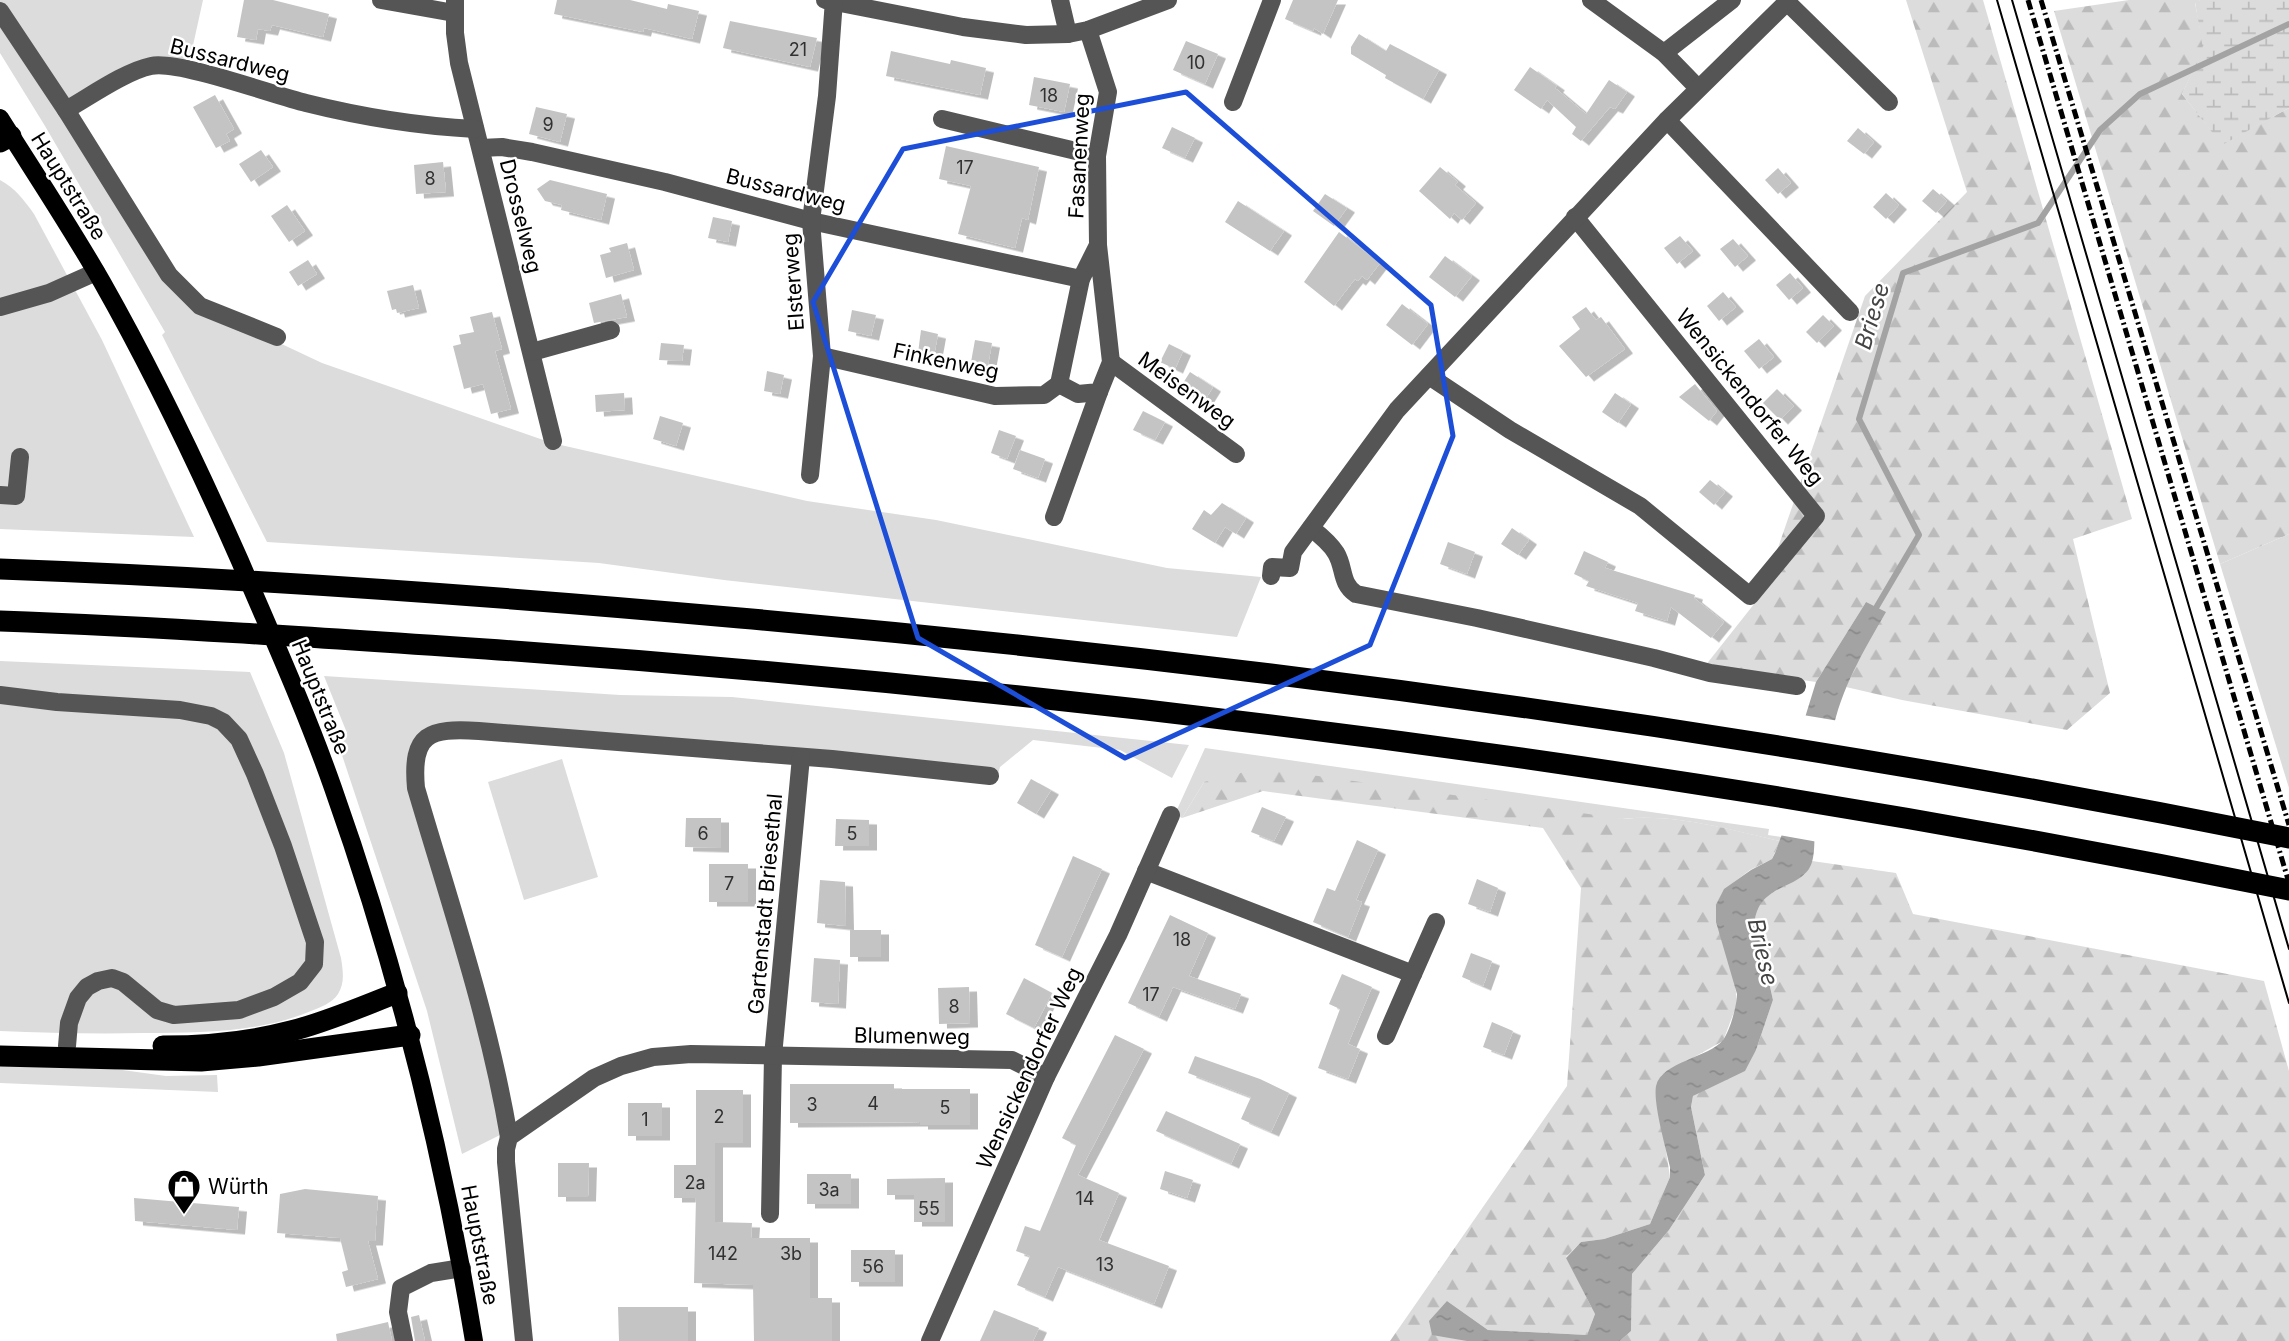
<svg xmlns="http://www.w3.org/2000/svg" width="2289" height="1341" font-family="Inter,sans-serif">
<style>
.green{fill:#dcdcdc}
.forest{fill:url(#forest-firs)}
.wetland{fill:url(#wetland-marsh)}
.water{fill:url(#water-ripples)}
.pier{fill:#fff}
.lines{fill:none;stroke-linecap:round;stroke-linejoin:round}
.stream{stroke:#a3a3a3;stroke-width:6}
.building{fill:#c4c4c4;filter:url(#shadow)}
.minor{stroke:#555;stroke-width:18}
.major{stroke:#000;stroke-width:18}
.highway{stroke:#000;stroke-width:21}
.tram{stroke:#000;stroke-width:2}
.rail{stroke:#000;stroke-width:5;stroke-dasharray:10 3.5 2 3.5;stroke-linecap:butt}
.marked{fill:none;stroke:#1d4ed8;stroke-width:5;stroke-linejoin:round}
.labels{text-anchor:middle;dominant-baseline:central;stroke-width:5;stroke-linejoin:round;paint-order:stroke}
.number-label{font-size:18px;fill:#313131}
.street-label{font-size:21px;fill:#000;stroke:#fff}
.poi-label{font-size:21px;fill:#000;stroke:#fff;text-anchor:start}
.water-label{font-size:23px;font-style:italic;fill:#444;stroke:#fff}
</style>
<defs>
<pattern id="forest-firs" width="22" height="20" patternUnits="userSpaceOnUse" patternTransform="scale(1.75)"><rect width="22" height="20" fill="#dcdcdc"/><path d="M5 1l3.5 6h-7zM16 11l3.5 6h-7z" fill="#bbb"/></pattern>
<pattern id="wetland-marsh" width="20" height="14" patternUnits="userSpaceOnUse" patternTransform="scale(1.75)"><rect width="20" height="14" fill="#dcdcdc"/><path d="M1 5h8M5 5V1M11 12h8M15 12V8" fill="none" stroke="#bbb"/></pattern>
<pattern id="water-ripples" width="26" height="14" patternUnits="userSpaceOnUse" patternTransform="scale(1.75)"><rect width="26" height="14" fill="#a3a3a3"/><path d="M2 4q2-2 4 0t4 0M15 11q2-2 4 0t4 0" fill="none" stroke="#8b8b8b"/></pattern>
<filter id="shadow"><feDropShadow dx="8" dy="4.5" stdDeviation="0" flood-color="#0004"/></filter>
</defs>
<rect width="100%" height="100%" fill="#fff"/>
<g class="green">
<path d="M0 0H203L188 68 165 63 67 107 0 6Z"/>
<path d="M0 17 188 300 322 363 552 443 807 501 936 520 1167 568 1261 577 1237 637 724 580 599 563 267 542 162 335 165 332 45 126 0 53Z"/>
<path d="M0 180C15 188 24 200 34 214L102 340 194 537 0 529Z"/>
<path d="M2289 534V788L2220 564Z"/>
<path d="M0 661 250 672 284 753 341 958C343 971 345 983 338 994 332 1003 321 1007 311 1011 258 1033 200 1033 144 1033 96 1034 48 1033 0 1031Z"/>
<path d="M324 676 620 695 732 697 1189 745 1172 778 1120 750 1033 740 1000 767 996 781 478 735 430 742 419 768 512 1129 462 1154 427 1011 335 734 347 733Z"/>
<path d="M1205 748 1769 829 1768 835 1782 837 1780 841C1730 830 1674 813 1622 819L1204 782 1182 818 1175 814Z"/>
<path d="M562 759 598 877 524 900 488 782Z"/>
<path d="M0 1065 93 1066 166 1076 217 1075 218 1092 0 1083Z"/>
</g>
<g class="forest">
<path d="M1906 0H1983L2132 519 2073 539 2110 693 2067 730 1902 700 1846 687 1866 602 1816 682 1705 666 1762 594 1865 296 1967 192Z"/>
<path d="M2129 0H2200L2195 3 2204 49 2182 94 2222 144 2289 108V534L2220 564 2054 11Z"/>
<path d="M1261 768 1624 819C1673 813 1732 830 1780 841L1772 859 1750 870 1725 889 1737 1004 1723 1041 1662 1075 1656 1086 1670 1177 1650 1224 1604 1239 1581 1242 1566 1257 1595 1314 1587 1335 1488 1330 1447 1301 1467 1341H1390L1567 1086 1581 888 1543 828 1263 791 1182 818 1204 782Z"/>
<path d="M1812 861 1896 873 1913 914 2264 981 2289 1071V1341H1620L1631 1331 1632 1274 1669 1230 1705 1175 1691 1107 1693 1096 1709 1087 1756 1050 1773 1000 1755 919 1757 906 1765 897 1805 874Z"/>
</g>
<path class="wetland" d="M2200 0H2289V108L2222 145 2182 94 2203 49 2195 2Z"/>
<path class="water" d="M1866 602 1886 612C1863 652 1841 688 1832 734 1825 765 1820 798 1815 830 1814 840 1815 852 1812 862 1804 890 1760 882 1755 920L1773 1000 1756 1050 1745 1071 1693 1096 1691 1107 1705 1175 1669 1230 1632 1274 1631 1331 1620 1341H1467L1432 1335 1429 1321 1447 1301 1488 1330 1587 1335 1595 1314 1566 1258 1581 1242 1604 1239 1650 1224 1670 1177V1167C1666 1148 1653 1104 1656 1086 1662 1061 1709 1058 1723 1040 1730 1031 1737 1005 1737 994L1716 922V905L1724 889 1751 870 1772 859 1775 853 1785 826 1803 724 1816 682Z"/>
<path class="pier" d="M1803 715 1839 721 1818 842 1779 835Z"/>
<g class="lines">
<path class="stream" d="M1873 613 1919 535 1859 419 1903 273 2038 223 2100 130 2140 94 2289 24"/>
</g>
<g class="building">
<path d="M244 0H273L329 14 323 37 272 25 270 31 258 29 256 40 237 37Z"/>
<path d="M557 0H630L667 9 668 4 699 11 692 39 644 28 643 32 554 14Z"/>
<path d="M1293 0H1338L1323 34 1314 28 1313 31 1285 19Z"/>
<path d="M730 21 817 38 810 67 723 48Z"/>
<path d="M1359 34 1386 51 1390 44 1439 70 1423 99 1385 78 1386 75 1351 54V47Z"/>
<path d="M1186 41 1218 54 1205 84 1173 70Z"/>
<path d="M891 51 950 64 951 60 986 68 980 95 886 76Z"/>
<path d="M1530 67 1557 86 1555 88 1586 114 1609 80 1627 92 1615 109 1610 107 1581 141 1572 134 1576 127 1547 100 1541 109 1514 90Z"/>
<path d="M1034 77 1070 84 1064 112 1029 105Z"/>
<path d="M215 95 234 129 226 134 230 141 216 148 193 107Z"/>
<path d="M536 107 567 114 560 142 529 134Z"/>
<path d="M1172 127 1195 138 1185 158 1162 148Z"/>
<path d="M1858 128 1874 142 1864 154 1847 141Z"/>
<path d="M946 146 1039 167 1028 220 1022 218 1015 248 958 234 971 186 939 179Z"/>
<path d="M261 150 273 167 251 182 239 164Z"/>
<path d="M443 162 446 192 416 194 414 165Z"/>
<path d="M1440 167 1458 182 1455 185 1476 203 1462 220 1454 213 1450 219 1419 191Z"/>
<path d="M1778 168 1791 183 1778 194 1765 180Z"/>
<path d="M550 180 607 194 601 220 561 210 562 205 545 201 537 189Z"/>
<path d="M1933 189 1947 201 1936 213 1922 201Z"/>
<path d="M1886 193 1899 205 1886 219 1873 207Z"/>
<path d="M1325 194 1347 208 1334 226 1313 211Z"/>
<path d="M1238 201 1284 231 1270 251 1225 222Z"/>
<path d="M287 205 305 231 289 242 271 216Z"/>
<path d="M713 217 732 221 728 242 708 238Z"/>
<path d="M1339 232 1380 263 1367 280 1362 276 1358 281 1355 279 1334 306 1304 282Z"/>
<path d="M1680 236 1693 251 1677 264 1664 248Z"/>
<path d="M1733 239 1748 256 1735 267 1720 249Z"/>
<path d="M627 243 634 270 606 278 600 255 611 252 609 248Z"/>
<path d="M1445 256 1472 276 1455 297 1429 277Z"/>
<path d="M308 260 317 274 298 286 289 272Z"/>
<path d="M1790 273 1803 288 1789 300 1776 285Z"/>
<path d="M413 285 419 308 397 313 396 309 392 310 387 291Z"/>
<path d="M1723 292 1736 307 1719 321 1707 306Z"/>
<path d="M621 294 627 317 594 323 589 303Z"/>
<path d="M1402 304 1428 324 1412 345 1386 325Z"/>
<path d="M1586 307 1596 320 1601 317 1625 349 1586 377 1559 346 1580 329 1572 317Z"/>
<path d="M852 310 876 315 871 336 848 331Z"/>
<path d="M492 312 502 349 495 351 511 409 491 414 483 384 464 389 453 346 461 344 459 335 474 332 470 317Z"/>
<path d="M1823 315 1834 326 1817 343 1806 332Z"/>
<path d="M921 330 938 334 934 356 918 353Z"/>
<path d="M1759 339 1774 357 1759 369 1744 351Z"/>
<path d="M975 340 992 343 988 365 971 362Z"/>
<path d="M661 343 684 345 682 361 659 360Z"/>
<path d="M1169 344 1183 351 1175 369 1160 362Z"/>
<path d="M767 371 784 375 780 394 764 391Z"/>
<path d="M1190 372 1213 387 1203 403 1180 388Z"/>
<path d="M1695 384 1717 411 1709 421 1679 397Z"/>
<path d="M1777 389 1794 406 1780 420 1763 403Z"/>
<path d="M624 393 625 410 596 412 595 395Z"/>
<path d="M1615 393 1631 404 1618 423 1602 412Z"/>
<path d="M1143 411 1165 422 1155 440 1133 430Z"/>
<path d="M660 416 683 423 676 446 653 439Z"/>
<path d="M999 430 1016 436 1007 459 991 453Z"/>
<path d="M1020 450 1045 459 1038 478 1013 469Z"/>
<path d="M1710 480 1725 492 1714 505 1699 492Z"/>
<path d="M1222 503 1246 518 1236 534 1225 527 1215 543 1192 529 1204 510 1211 515Z"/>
<path d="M1512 528 1529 540 1518 555 1501 544Z"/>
<path d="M1448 542 1475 552 1467 574 1440 564Z"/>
<path d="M1584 551 1608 562 1605 568 1695 595 1694 598 1724 622 1711 638 1671 607 1667 621 1635 611 1638 603 1586 586 1589 581 1574 574Z"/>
<path d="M1031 779 1051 790 1036 814 1017 803Z"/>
<path d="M1262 807 1286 817 1274 841 1251 832Z"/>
<path d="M686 818H721V848L685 847Z"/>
<path d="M836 819 869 820V846H835Z"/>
<path d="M1357 840 1378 850 1356 900 1362 902 1348 937 1313 922 1327 888 1335 891Z"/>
<path d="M1073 856 1102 869 1062 957 1035 945Z"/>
<rect x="709" y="864" width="39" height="38"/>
<path d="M1477 879 1498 888 1490 912 1468 904Z"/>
<path d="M820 880 845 882 846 926 817 923Z"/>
<path d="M1170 915 1208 933 1189 976 1241 994 1235 1009 1173 987 1159 1017 1128 1003Z"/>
<rect x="850" y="930" width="31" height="27"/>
<path d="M1471 953 1492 961 1483 986 1462 977Z"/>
<path d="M814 958 840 960 838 1004 811 1002Z"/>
<path d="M1342 974 1372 987 1348 1044 1360 1049 1348 1079 1318 1068 1340 1009 1329 1004Z"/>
<path d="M1024 978 1052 993 1034 1028 1006 1014Z"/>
<path d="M969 987 970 1023 939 1024 938 988Z"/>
<path d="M1492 1022 1513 1031 1504 1055 1483 1047Z"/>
<path d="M1115 1035 1144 1049 1078 1175 1119 1193 1099 1240 1169 1266 1154 1304 1058 1267 1045 1297 1017 1285 1030 1256 1016 1251 1025 1226 1040 1231 1076 1145 1062 1138Z"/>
<path d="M1195 1056 1260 1079 1289 1093 1271 1132 1241 1119 1251 1097 1188 1073Z"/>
<path d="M790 1084H894V1089H970V1125H920V1122L790 1123Z"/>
<path d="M696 1090H743V1143H715V1222L752 1223 751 1238H810V1298H832V1341H754L753 1285 694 1283 696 1198H674V1165H696Z"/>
<rect x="628" y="1103" width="34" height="33"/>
<path d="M1166 1111 1240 1144 1231 1164 1156 1131Z"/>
<path d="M558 1163H589L588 1197H558Z"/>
<path d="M1165 1171 1193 1180 1187 1198 1160 1189Z"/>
<rect x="807" y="1174" width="44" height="30"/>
<path d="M945 1178V1222H914V1195H887V1179Z"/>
<path d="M305 1189 378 1196 375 1241H368L378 1279 346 1287 342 1272 348 1270 340 1238 277 1233 280 1194Z"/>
<path d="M134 1198 239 1207 237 1230 135 1221Z"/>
<rect x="851" y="1250" width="44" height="32"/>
<path d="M618 1307H688V1341H619Z"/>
<path d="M994 1310 1039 1328 1033 1341H980Z"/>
<path d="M419 1315 425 1341H415L411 1317Z"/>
<path d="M388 1322 392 1341H337L336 1334Z"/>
</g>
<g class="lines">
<g class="minor">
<path d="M381 0 454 13"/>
<path d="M455 0V33L459 63 553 441"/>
<path d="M825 0 963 27 1026 35 1068 34 1088 30 1168 0"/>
<path d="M1060 0 1068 34"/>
<path d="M1591 0 1664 53 1698 88"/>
<path d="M1787 2 1889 102"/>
<path d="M0 11 66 110 169 275 200 306 277 337"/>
<path d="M1088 30 1108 92 1097 156 1098 245 1081 279 1059 384 1078 394 1099 392 1111 362 1098 245"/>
<path d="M1664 53 1732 0"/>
<path d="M1233 102 1272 0"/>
<path d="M66 110C89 97 126 71 151 66 178 60 273 95 306 103 362 117 418 126 475 129"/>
<path d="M942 119 1097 156"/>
<path d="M1667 120 1850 312"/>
<path d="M481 148 502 147 532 152 665 182 811 221 1081 279"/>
<path d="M0 307 49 293 96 272"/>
<path d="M532 352 611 330"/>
<path d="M822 356 995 396 1044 395 1059 384"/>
<path d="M1111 362 1236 454"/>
<path d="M1429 376 1510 430 1640 506 1750 596 1816 516 1575 217"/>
<path d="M810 475 822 356 811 221 827 96 834 0"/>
<path d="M0 495 16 496 20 457"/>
<path d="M1054 517 1099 392"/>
<path d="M1311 528C1320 535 1330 543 1336 553 1345 568 1340 583 1356 594L1477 618 1654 658 1710 673 1797 686"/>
<path d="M1271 576 1272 567 1290 568 1293 552 1397 410 1667 120 1789 0"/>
<path d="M0 695 57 702 180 710 211 716 223 722 239 739 255 774 283 846 315 942 314 964 300 982 274 997 239 1010 174 1015 157 1010 123 982 112 978 98 981 87 987 78 998 69 1023 67 1046"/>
<path d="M1146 871 1413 974 1436 922"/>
<path d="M1386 1036 1413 974"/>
<path d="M509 1137C489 1018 450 904 416 788 411 733 429 728 479 731L832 759 990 776"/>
<path d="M770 1214 773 1056 801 757"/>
<path d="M404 1341 398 1312 401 1288 431 1273 462 1268"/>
<path d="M524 1341 506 1162V1149L509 1137 594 1078 621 1066 653 1057 691 1054 1012 1060 1046 1077"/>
<path d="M930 1341 1046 1077 1118 935 1171 815"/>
</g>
<path class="major" d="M0 118C34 172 70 226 102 282 153 372 198 466 240 561 272 636 306 711 333 788 397 968 443 1153 474 1341"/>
<g class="highway">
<path d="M0 142 11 136"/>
<path d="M0 569C247 578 494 596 740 618 1260 664 1778 735 2289 838"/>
<path d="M0 621C162 627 324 638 486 649 1091 692 1695 769 2289 890"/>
<path d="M163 1046C206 1046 249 1042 291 1031 327 1022 363 1006 397 993"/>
<path d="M0 1056 201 1061 258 1056 410 1035"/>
</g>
<g class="tram">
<path d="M1997 0 2289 1003"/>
<path d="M2012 0 2289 949"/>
</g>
<g class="rail">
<path d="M2028 0 2289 883"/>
<path d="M2041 0 2289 825"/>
</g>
</g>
<path class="marked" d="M1186 92 1431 305 1453 436 1370 645 1125 758 918 638 813 302 903 149Z"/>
<defs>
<symbol id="shop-pin" viewBox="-11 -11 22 30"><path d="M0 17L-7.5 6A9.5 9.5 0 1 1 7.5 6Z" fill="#000" stroke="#fff"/><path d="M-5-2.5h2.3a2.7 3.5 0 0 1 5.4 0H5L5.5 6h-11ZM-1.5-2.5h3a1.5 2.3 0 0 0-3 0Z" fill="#fff"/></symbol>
</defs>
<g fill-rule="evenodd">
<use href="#shop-pin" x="165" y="1167" width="38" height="52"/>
</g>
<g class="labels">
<g class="number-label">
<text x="798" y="49">21</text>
<text x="1196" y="62">10</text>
<text x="1049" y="95">18</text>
<text x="548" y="124">9</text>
<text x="965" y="167">17</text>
<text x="430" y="178">8</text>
<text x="703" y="833">6</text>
<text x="852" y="833">5</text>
<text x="729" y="883">7</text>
<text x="1182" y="939">18</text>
<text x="1151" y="994">17</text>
<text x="954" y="1006">8</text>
<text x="873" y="1103">4</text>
<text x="812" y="1104">3</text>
<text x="945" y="1107">5</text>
<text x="719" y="1116">2</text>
<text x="645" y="1119">1</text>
<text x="695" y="1182">2a</text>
<text x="829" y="1189">3a</text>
<text x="1085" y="1198">14</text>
<text x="929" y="1208">55</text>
<text x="723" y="1253">142</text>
<text x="791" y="1253">3b</text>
<text x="1105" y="1264">13</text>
<text x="873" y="1266">56</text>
</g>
<g class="street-label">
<text transform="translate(230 60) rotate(14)">Bussardweg</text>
<text transform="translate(1079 156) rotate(-87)">Fasanenweg</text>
<text transform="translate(69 186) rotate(58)">Hauptstraße</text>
<text transform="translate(786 190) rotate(14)">Bussardweg</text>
<text transform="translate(521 216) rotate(76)">Drosselweg</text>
<text transform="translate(793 282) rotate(-94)">Elsterweg</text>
<text transform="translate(946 361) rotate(12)">Finkenweg</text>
<text transform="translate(1187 390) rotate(36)">Meisenweg</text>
<text transform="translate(1750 397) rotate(51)">Wensickendorfer Weg</text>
<text transform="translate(321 697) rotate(68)">Hauptstraße</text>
<text transform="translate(765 904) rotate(-85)">Gartenstadt Briesethal</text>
<text transform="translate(912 1036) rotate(1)">Blumenweg</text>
<text transform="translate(1029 1068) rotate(-65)">Wensickendorfer Weg</text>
<text transform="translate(480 1245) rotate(79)">Hauptstraße</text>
</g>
<g class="poi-label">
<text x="208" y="1186">Würth</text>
</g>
<g class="water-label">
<text transform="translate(1872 316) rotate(-73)">Briese</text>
<text transform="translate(1763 952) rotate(77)">Briese</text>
</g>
</g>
</svg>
